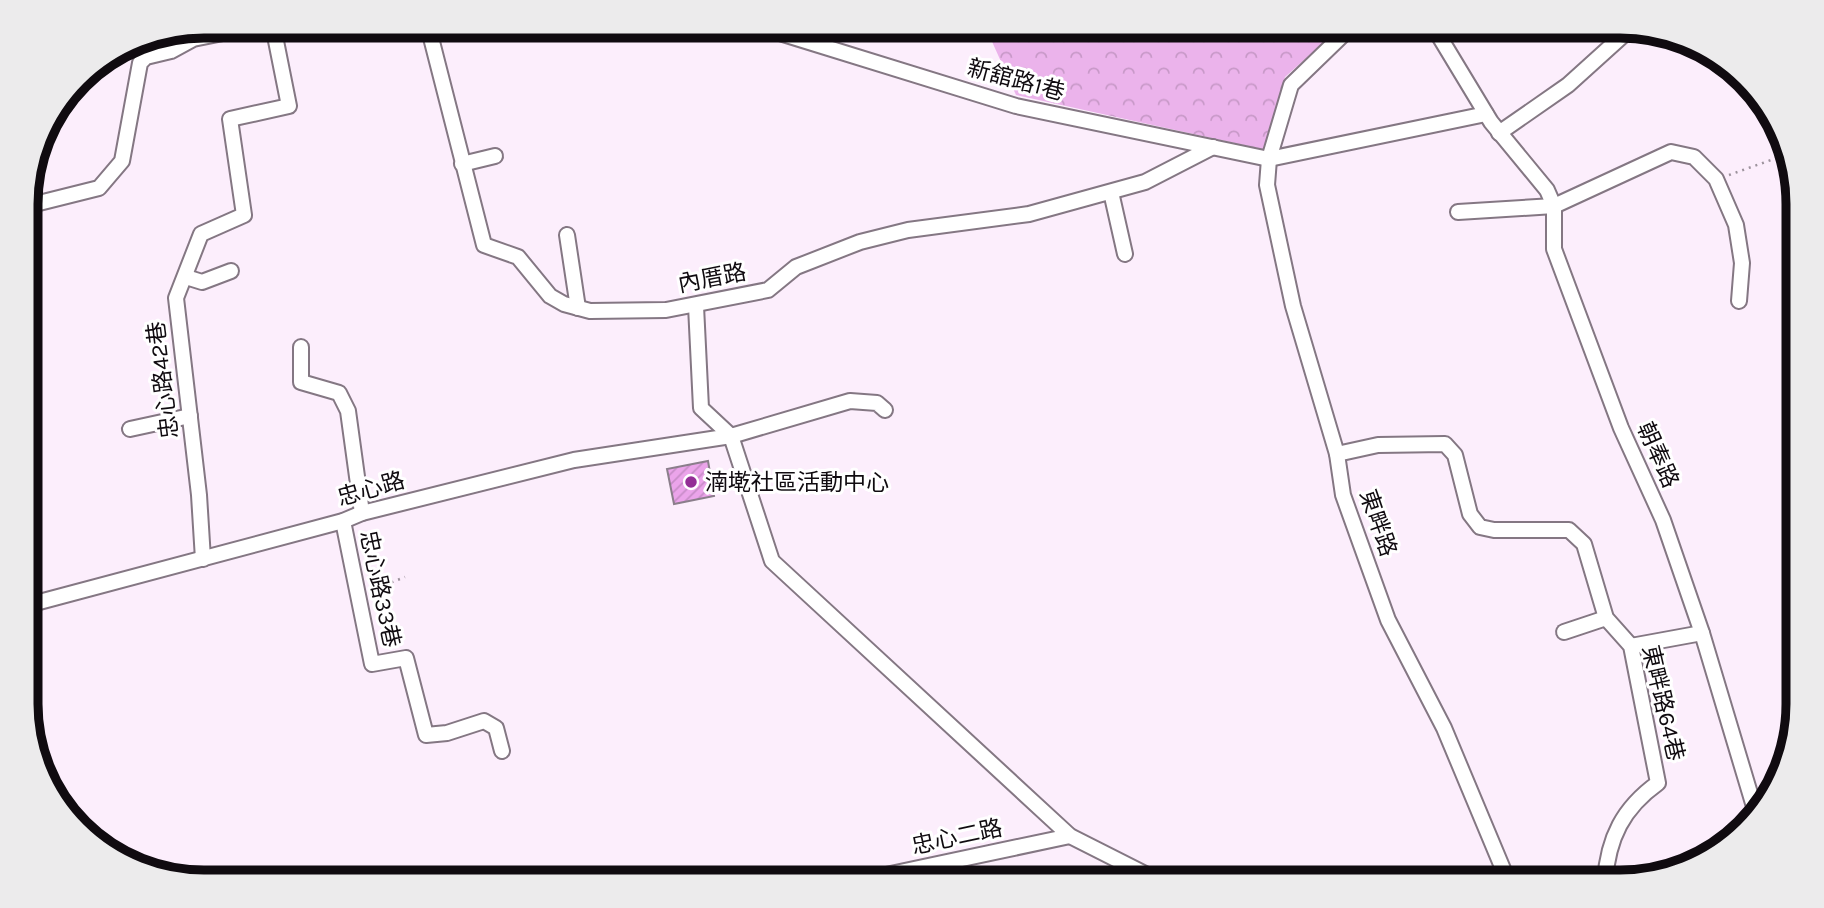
<svg xmlns="http://www.w3.org/2000/svg" width="1824" height="908" font-family="Karla,'Noto Sans TC',sans-serif">
<style>
.forest{fill:url(#forest-crowns)}
.building{fill:url(#building-hatch);stroke:#8b7e8b;stroke-width:2}
.lines{fill:none;stroke-linecap:round;stroke-linejoin:round}
.minor-casing{stroke:#847783;stroke-width:18}
.path{stroke:#9d939d;stroke-width:2.5;stroke-dasharray:2 5;stroke-linecap:butt}
.minor{stroke:#fff;stroke-width:14}
.poi-dot{fill:#932f96;stroke:#fff;stroke-width:2.5}
.labels{text-anchor:middle;dominant-baseline:central;stroke-width:6;stroke-linejoin:round;paint-order:stroke}
.street-label{font-size:23px;fill:#100b10;stroke:#fff}
.poi-label{font-size:23px;fill:#100b10;stroke:#fff;text-anchor:start}
.rim{fill:none;stroke:#100b10;stroke-width:9}
</style>
<defs>
<pattern id="forest-crowns" width="20" height="18" patternUnits="userSpaceOnUse" patternTransform="scale(1.75)"><rect width="20" height="18" fill="#ebb3eb"/><path d="M2 6a3 3 0 1 1 6 0M12 15a3 3 0 1 1 6 0" fill="none" stroke="#c899c8"/></pattern>
<pattern id="building-hatch" width="6" height="6" patternUnits="userSpaceOnUse" patternTransform="scale(1.75)"><rect width="6" height="6" fill="#eba4ea"/><path d="M-1 1l2-2M0 6l6-6M5 7l2-2" fill="none" stroke="#c88cc8"/></pattern>
</defs>
<rect width="100%" height="100%" fill="#fceefc"/>
<path class="forest" d="M985 26H1342L1285 77 1266 150 1016 95Z"/>
<path class="building" d="M708 461 714 496 674 504 667 469Z"/>
<g class="lines">
<defs>
<g id="minor">
<path d="M428 26 484 245 518 257 550 296 564 304 590 311 666 310 768 290 796 267 860 242 908 230 1029 214 1145 182 1213 147"/>
<path d="M757 26 1016 106 1269 159 1486 114"/>
<path d="M1352 26 1291 85 1269 159 1267 185 1293 306 1337 454 1343 495 1388 620 1444 728 1508 881"/>
<path d="M1433 26 1491 122 1547 190 1554 206V249L1621 428 1663 520 1702 633 1755 810"/>
<path d="M1499 133 1568 85 1630 29"/>
<path d="M462 164 495 156"/>
<path d="M1111 192 1125 254"/>
<path d="M27 206 99 188 122 161 140 63 146 57 171 51 193 39 258 26"/>
<path d="M1458 212 1554 206 1671 152 1694 157 1716 179 1736 225 1742 263 1739 301"/>
<path d="M567 235 578 308"/>
<path d="M186 277 202 282 231 271"/>
<path d="M696 306 701 408 731 436 772 561 1070 836 1161 882"/>
<path d="M301 347V382L339 393 348 411 362 513"/>
<path d="M130 429 190 416"/>
<path d="M1337 454 1378 445 1445 444 1455 455 1470 514 1480 527 1494 530H1569L1584 544 1606 618 1631 646 1658 783C1623 808 1608 838 1605 881"/>
<path d="M343 521 372 664 406 658 426 735 447 733 484 721 496 728 502 751"/>
<path d="M203 559 199 495 176 298 201 234 244 215 230 119 289 106 273 26"/>
<path d="M28 605 343 521 362 513 574 460 731 436 850 401 877 403 885 410"/>
<path d="M1564 632 1606 618"/>
<path d="M1631 646 1702 633"/>
<path d="M853 882 1070 836"/>
</g>
</defs>
<use href="#minor" class="minor-casing"/>
<g class="path">
<path d="M1729 175 1785 155"/>
<path d="M372 590 405 577"/>
</g>
<use href="#minor" class="minor"/>
</g>
<circle class="poi-dot" cx="691" cy="482" r="7"/>
<g class="labels">
<g class="street-label">
<text transform="translate(1016 80) rotate(15)">新舘路1巷</text>
<text transform="translate(712 278) rotate(-11)">內厝路</text>
<text transform="translate(163 380) rotate(-97)">忠心路42巷</text>
<text transform="translate(1658 455) rotate(66)">朝奉路</text>
<text transform="translate(371 489) rotate(-16)">忠心路</text>
<text transform="translate(1378 523) rotate(71)">東畔路</text>
<text transform="translate(380 589) rotate(78)">忠心路33巷</text>
<text transform="translate(1663 703) rotate(77)">東畔路64巷</text>
<text transform="translate(957 837) rotate(-12)">忠心二路</text>
</g>
<g class="poi-label">
<text x="705" y="482">湳墘社區活動中心</text>
</g>
</g>
<path d="M0 0H1824V908H0ZM204 38H1620A166 166 0 0 1 1786 204V704A166 166 0 0 1 1620 870H204A166 166 0 0 1 38 704V204A166 166 0 0 1 204 38Z" fill="#ecebec" fill-rule="evenodd"/>
<path class="rim" d="M204 38H1620A166 166 0 0 1 1786 204V704A166 166 0 0 1 1620 870H204A166 166 0 0 1 38 704V204A166 166 0 0 1 204 38Z"/>
</svg>
